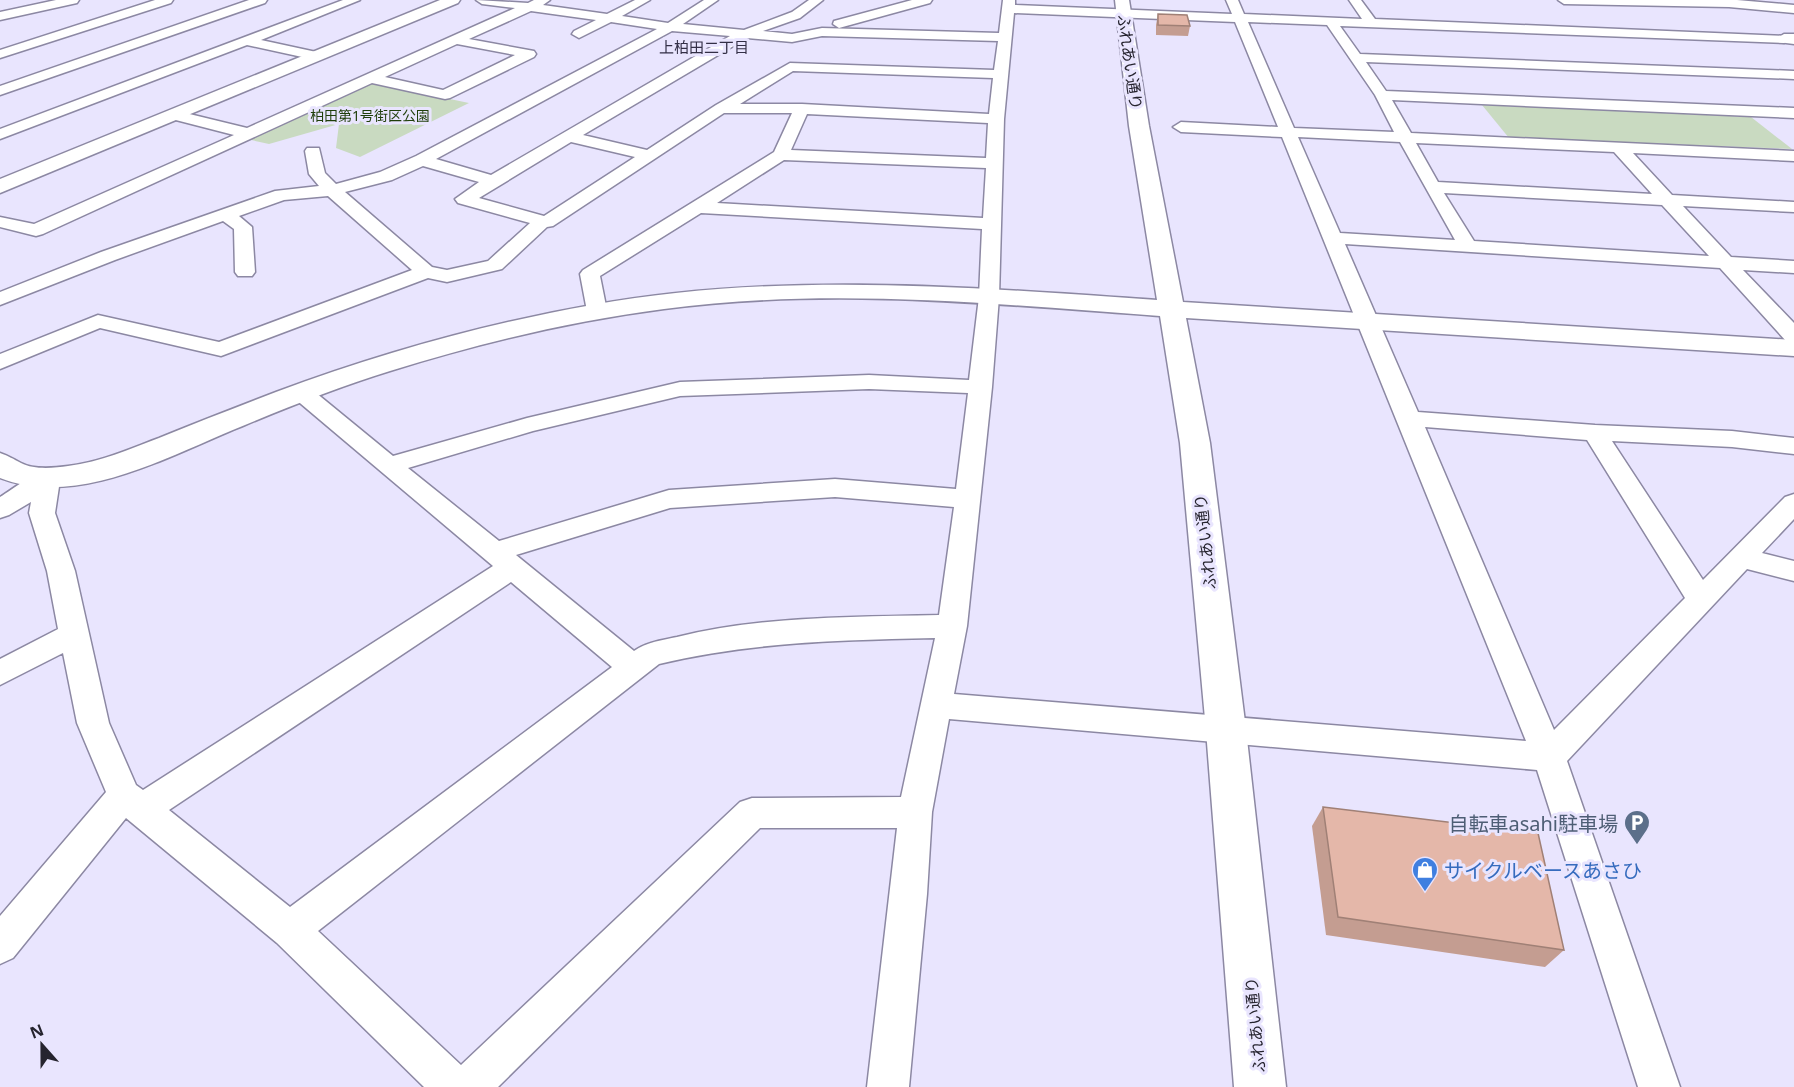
<svg xmlns="http://www.w3.org/2000/svg" width="1794" height="1087" font-family="'Noto Sans','Noto Sans JP',sans-serif">
<style>
.green{fill:#c9dac1}
.lines{fill:none;stroke-linecap:round;stroke-linejoin:round}
.street-casing{stroke:#8c88a3;stroke-width:3}
.secondary-casing{stroke:#8c88a3;stroke-width:3}
.street{fill:#fff;fill-rule:evenodd}
.secondary{fill:#fff;fill-rule:evenodd}
.wall{fill:#c49d91}
.building{fill:#e4b7a9;stroke:#a08076;stroke-width:1.5}
.labels{text-anchor:middle;dominant-baseline:central;stroke-width:6;stroke-linejoin:round;paint-order:stroke}
.far-park-label{font-size:14px;fill:#1f3e0a;stroke:#e9e5fe}
.far-neighbourhood-label{font-size:15px;fill:#332f46;stroke:#e9e5fe}
.street-label{font-size:16px;fill:#26242f;stroke:#e9e5fe}
.near-service-label{font-size:20px;fill:#4e5e75;stroke:#e9e5fe;text-anchor:end}
.near-shop-label{font-size:20px;fill:#366cbe;stroke:#e9e5fe;text-anchor:start}
</style>
<rect width="100%" height="100%" fill="#e9e5fe"/>
<g class="green">
<path d="M373 83 469 103 360 157 336 148 339 124 269 144 242 138 360 85Z"/>
<path d="M1482 105 1751 117 1792 149 1509 138Z"/>
</g>
<g class="lines">
<defs>
<g id="street">
<path d="M56 0H79L77 3 0 20V12Z"/>
<path d="M155 0H173L171 3 0 58V50Z"/>
<path d="M249 0H267L265 3 0 95V86Z"/>
<path d="M343 0H360L261 40 321 53 323 56 321 59 316 60 247 45 0 139V129Z"/>
<path d="M476 0 528 3 534 0H550L543 5 607 14 635 0H650L622 16 668 23 704 0H718L683 24 744 30 792 12 809 0H823L800 18 763 31 792 34 822 28 999 33 1003 0H1015V5L1232 14 1226 0H1238L1244 14 1362 19 1349 0H1361L1375 19 1789 36 1791 39 1784 43 1340 26 1360 54 1794 71V79L1366 62 1386 91 1794 108V118L1392 100 1411 133 1794 151V161L1633 153 1672 195 1794 202V212L1683 206 1731 257 1794 261V273L1743 270 1794 323V342L1786 341 1720 268 1345 244 1418 412 1595 425 1732 431 1794 438V454L1732 447 1612 441 1703 580 1785 497 1794 494V519L1762 553 1794 561V581L1747 569 1567 761 1680 1087H1638L1537 770 949 719 932 812 927 894 909 1087H867L897 828H760L498 1087H424L277 943 126 818 13 958 0 964V916L106 792 77 723 63 653 0 685V659L58 629 47 571 29 513 31 502 9 515 0 518V497C16 487 36 469 56 474L60 480 55 513 75 571 109 723 136 785 143 790 493 566 294 398 291 393 294 388 302 386 310 388 393 456 527 418 680 382 869 375 969 380 979 297 982 229 701 213 600 276 607 311 604 315 597 317 590 315 587 311 580 274 583 270 774 152 792 113H724L553 226 547 227 502 269 447 282 428 278 221 356 100 328 0 369V354L98 315 219 342 412 270 328 196 284 200 239 216 252 227 255 272 252 276H238L235 272 234 229 223 221 115 260 0 305V292L101 252 275 191 319 186 309 174 305 151 307 148H319L325 173 336 184 380 172 416 156 657 29 611 22 579 38 572 34 574 31 596 20 531 11 469 39 534 51 536 54 534 57 450 98 445 99 372 83 43 234 36 236 0 227V217L34 224 234 135 168 118 165 115 168 112 173 110 247 128 515 8 482 4ZM1014 13 1235 22 1278 127 1181 122 1173 127 1181 132 1282 137 1526 741 954 694 967 626 992 387 999 297 1004 119ZM1248 22 1327 25 1375 95 1394 132 1294 128ZM672 31 730 36 491 175 436 159ZM822 36 998 41 994 70 790 63 716 105 647 150 583 135 747 38 792 42ZM457 44 515 55 443 90 385 77ZM793 71 993 78 989 114 802 104H740ZM807 114 988 123 986 158 791 150ZM1298 137 1400 142 1455 240 1340 233ZM571 142 635 157 544 216 479 198ZM1416 143 1614 152 1652 194 1438 182ZM784 160 986 168 983 218 717 203ZM423 166 479 182 455 199 458 203 530 223 488 261 447 270 432 267 345 192 392 180ZM1444 193 1662 205 1709 256 1474 241ZM869 389 968 393 956 489 835 479 669 490 499 541 408 468 533 431 680 396ZM1425 427 1587 440 1685 598 1554 730ZM835 497 954 507 939 615C852 617 762 616 677 637 663 640 646 642 634 651L516 555 670 508ZM511 582 612 667 290 907 169 810ZM935 638 901 797 752 798 740 802 461 1065 318 931 659 664C750 642 842 640 935 638Z"/>
<path d="M912 0H932L930 3 839 28 833 24 834 21Z"/>
<path d="M1558 0H1737L1794 5V13L1729 7 1564 4Z"/>
</g>
<g id="secondary">
<path d="M440 0H460L458 3 0 193V179Z"/>
<path d="M1115 0H1129L1149 126 1183 302 1794 340V356L1186 318 1210 443 1246 730 1286 1087H1234L1206 730 1180 443 1160 316C996 304 828 287 664 309 571 321 480 343 390 371 341 386 293 405 245 425 172 454 79 509 0 478V453C9 456 13 459 21 463 34 470 54 468 68 466 101 462 129 449 159 438 198 422 237 407 276 392 378 354 484 324 592 305 779 271 969 287 1157 300L1129 126Z"/>
<path d="M1784 34H1794V44L1778 42 1776 39Z"/>
</g>
</defs>
<use href="#street" class="street-casing"/>
<use href="#secondary" class="secondary-casing"/>
<use href="#street" class="street"/>
<use href="#secondary" class="secondary"/>
</g>
<g class="wall">
<path d="M1158 14 1190 26 1188 36 1156 35V25Z"/>
<path d="M1323 807 1564 950 1545 967 1326 935 1312 826Z"/>
</g>
<g class="building">
<path d="M1158 14 1187 15 1190 26 1158 25Z"/>
<path d="M1323 807 1538 833 1564 950 1338 917Z"/>
</g>
<defs>
<symbol id="parking-pin" viewBox="-11 -11 22 30"><path d="M0 17L-7.5 6A9.5 9.5 0 1 1 7.5 6Z" fill="#5c6f8a" stroke="#e9e5fe"/><path d="M-3.5-5.5H1a3.5 3.5 0 0 1 0 7H-1V5.5H-3.5ZM-1-3.4V-.6H.8a1.4 1.4 0 0 0 0-2.8Z" fill="#fff"/></symbol>
<symbol id="shop-pin" viewBox="-11 -11 22 30"><path d="M0 17L-7.5 6A9.5 9.5 0 1 1 7.5 6Z" fill="#3f7fe0" stroke="#e9e5fe"/><path d="M-5-2.5h2.3a2.7 3.5 0 0 1 5.4 0H5L5.5 6h-11ZM-1.5-2.5h3a1.5 2.3 0 0 0-3 0Z" fill="#fff"/></symbol>
</defs>
<g fill-rule="evenodd">
<use href="#parking-pin" x="1622" y="808" width="30" height="40"/>
<use href="#shop-pin" x="1410" y="855" width="30" height="40"/>
</g>
<g class="labels">
<g class="far-park-label">
<text x="370" y="115">柏田第1号街区公園</text>
</g>
<g class="far-neighbourhood-label">
<text x="704" y="47">上柏田二丁目</text>
</g>
<g class="street-label">
<text transform="translate(1130 62) rotate(82)">ふれあい通り</text>
<text transform="translate(1205 542) rotate(-96)">ふれあい通り</text>
<text transform="translate(1255 1025) rotate(-95)">ふれあい通り</text>
</g>
<g class="near-service-label">
<text x="1618" y="823">自転車asahi駐車場</text>
</g>
<g class="near-shop-label">
<text x="1444" y="870">サイクルベースあさひ</text>
</g>
</g>
<g transform="translate(42 1045) rotate(339)" stroke="#e9e5fe" stroke-width="4.5" paint-order="stroke">
<path d="M0-4.5L10 22L0 15L-10 22Z" fill="#26242f"/>
<text y="-9" font-size="16" font-weight="bold" text-anchor="middle" fill="#26242f">N</text>
</g>
</svg>
